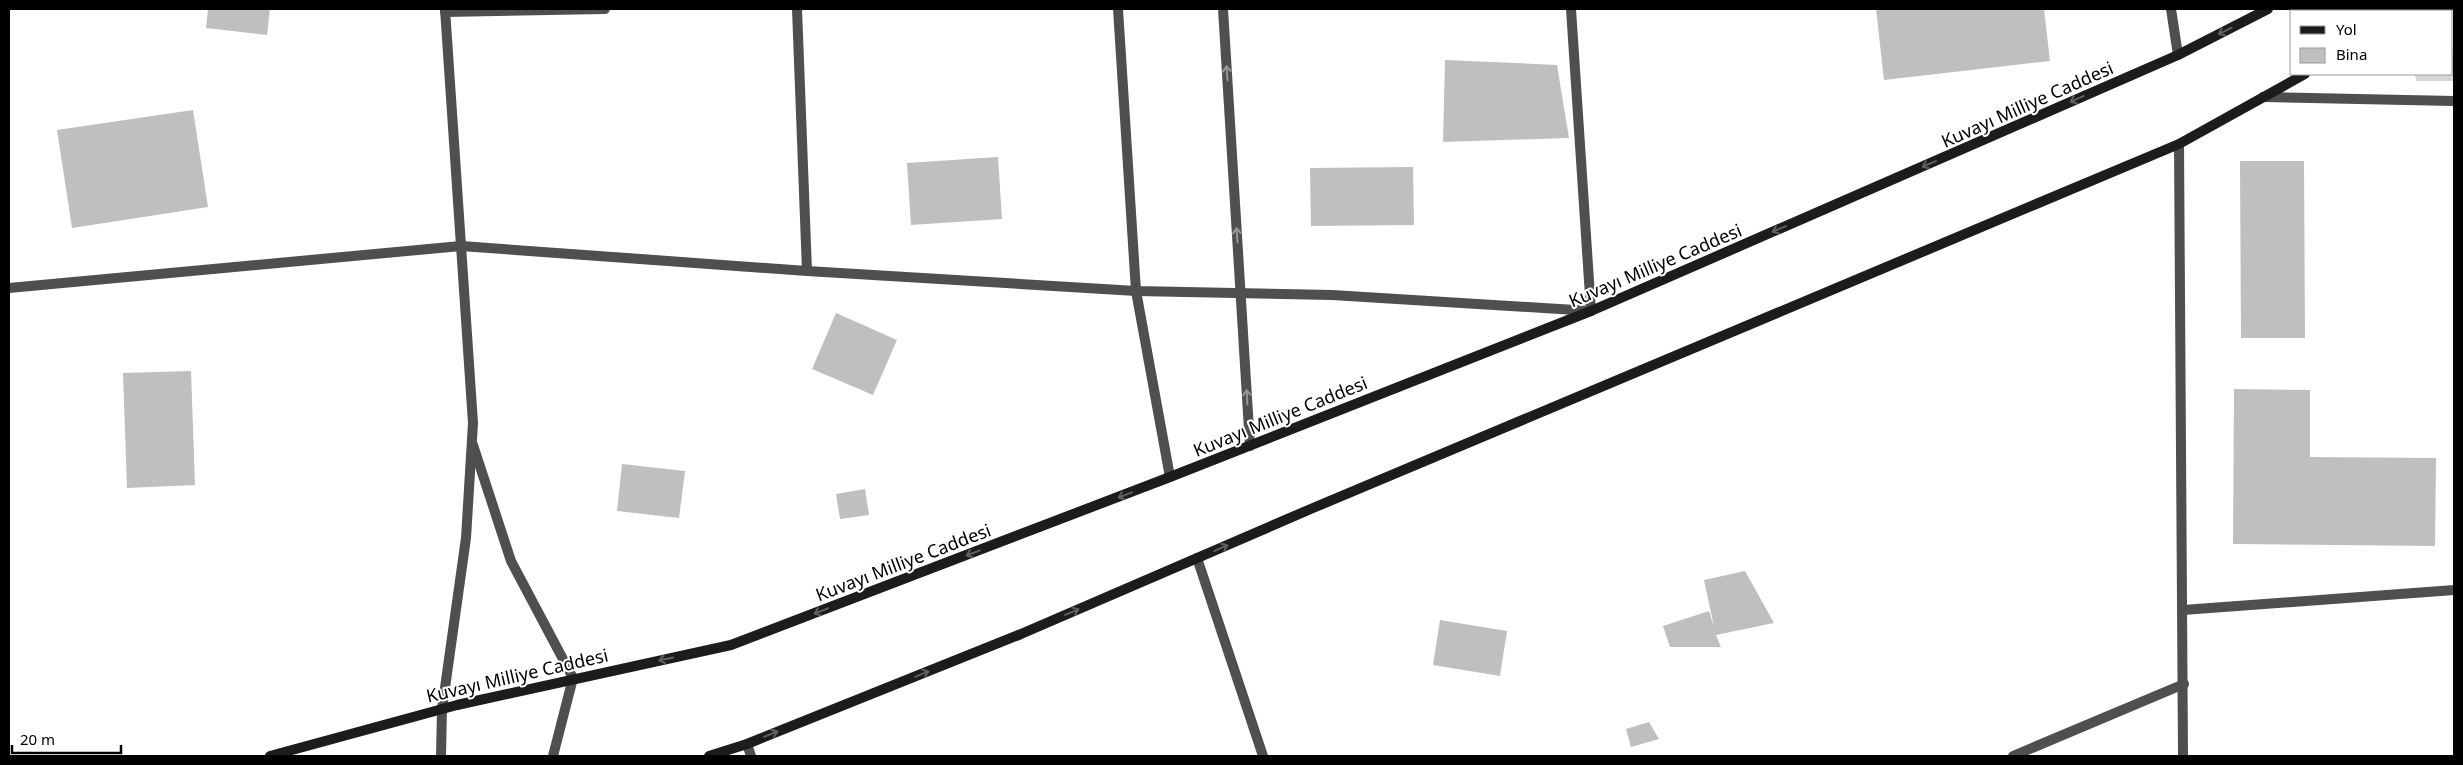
<svg xmlns="http://www.w3.org/2000/svg" width="2463" height="765" font-family="'Noto Sans',sans-serif">
<style>
.green{fill:#d6d6d6}
.building{fill:#bfbfbf}
.lines{fill:none;stroke-linecap:round;stroke-linejoin:round}
.lane{stroke:#4f4f4f;stroke-width:10}
.street{stroke:#4f4f4f;stroke-width:10}
.secondary{stroke:#1c1c1c;stroke-width:10}
.oneway{stroke:#606060}
.oneway2{stroke:#959595}
.labels{text-anchor:middle;dominant-baseline:central;stroke-width:4;stroke-linejoin:round;paint-order:stroke}
.street-label{font-size:18px;fill:#000;stroke:#fff}
</style>
<rect width="100%" height="100%" fill="#fff"/>
<path class="green" d="M2454 49V81H2417L2414 74H2452V50Z"/>
<g class="building">
<path d="M208 9H270L267 35 206 28Z"/>
<path d="M1876 9H2044L2050 61 1884 80Z"/>
<path d="M1445 60 1557 65 1569 138 1443 142Z"/>
<path d="M193 110 208 207 72 228 57 130Z"/>
<path d="M998 157 1002 219 911 225 907 163Z"/>
<path d="M2240 161H2304L2305 338H2241Z"/>
<path d="M1413 167 1414 225 1311 226 1310 168Z"/>
<path d="M836 313 897 340 873 395 812 369Z"/>
<path d="M191 371 195 485 127 488 123 373Z"/>
<path d="M2234 389 2310 390V457L2436 458 2435 546 2233 544Z"/>
<path d="M622 464 685 471 679 518 617 511Z"/>
<path d="M865 489 869 515 840 519 836 494Z"/>
<path d="M1745 571 1774 623 1716 635 1721 647H1670L1663 626 1709 611 1714 627 1704 580Z"/>
<path d="M1440 620 1507 631 1500 676 1433 665Z"/>
<path d="M1649 722 1659 739 1631 747 1626 729Z"/>
</g>
<g class="lines">
<path class="lane" d="M747 744 751 756"/>
<g class="street">
<path d="M797 9 807 271"/>
<path d="M1118 9 1136 291 1170 477"/>
<path d="M1223 9 1250 446"/>
<path d="M2171 9 2178 55"/>
<path d="M445 12 605 9"/>
<path d="M2263 97 2454 101"/>
<path d="M2179 144 2183 756"/>
<path d="M9 288 461 246 807 271 1136 291 1332 295 1591 311 1571 9"/>
<path d="M473 445 511 561 573 678 553 756"/>
<path d="M1197 558 1263 756"/>
<path d="M2183 610 2454 590"/>
<path d="M441 756 442 709 466 538 473 423 445 9"/>
<path d="M2013 756 2184 684"/>
</g>
<g class="secondary">
<path d="M2416 11 2420 9"/>
<path d="M270 756 457 705 731 645 1170 477 1591 311 2178 55 2268 9"/>
<path d="M709 756 747 744 1021 634 1313 508 2179 144 2305 74"/>
</g>
</g>
<defs><path id="oneway-shaft" d="M-6 0H5M1.5-3L5.5 0L1.5 3" fill="none" stroke-width="1.6" stroke-linecap="round" stroke-linejoin="round" transform="scale(1.25)"/></defs>
<g class="oneway">
<use href="#oneway-shaft" transform="translate(2225 31) rotate(153)"/>
<use href="#oneway-shaft" transform="translate(2077 99) rotate(156)"/>
<use href="#oneway-shaft" transform="translate(1929 164) rotate(157)"/>
<use href="#oneway-shaft" transform="translate(1779 229) rotate(157)"/>
<use href="#oneway-shaft" transform="translate(1125 495) rotate(159)"/>
<use href="#oneway-shaft" transform="translate(1221 548) rotate(-24)"/>
<use href="#oneway-shaft" transform="translate(973 553) rotate(159)"/>
<use href="#oneway-shaft" transform="translate(821 611) rotate(159)"/>
<use href="#oneway-shaft" transform="translate(1072 612) rotate(-23)"/>
<use href="#oneway-shaft" transform="translate(666 659) rotate(168)"/>
<use href="#oneway-shaft" transform="translate(922 674) rotate(-22)"/>
<use href="#oneway-shaft" transform="translate(771 734) rotate(-22)"/>
</g>
<g class="oneway2">
<use href="#oneway-shaft" transform="translate(1227 73) rotate(-94)"/>
<use href="#oneway-shaft" transform="translate(1237 235) rotate(-94)"/>
<use href="#oneway-shaft" transform="translate(1247 397) rotate(-93)"/>
</g>
<g class="labels">
<g class="street-label">
<text transform="translate(2027 104) rotate(-24)">Kuvayı Milliye Caddesi</text>
<text transform="translate(1655 265) rotate(-23)">Kuvayı Milliye Caddesi</text>
<text transform="translate(1280 416) rotate(-22)">Kuvayı Milliye Caddesi</text>
<text transform="translate(903 562) rotate(-21)">Kuvayı Milliye Caddesi</text>
<text transform="translate(517 675) rotate(-13)">Kuvayı Milliye Caddesi</text>
</g>
</g>
<rect width="2463" height="765" fill="none" stroke="#000000" stroke-width="20"/>
<rect x="2290" y="10" width="162" height="65" fill="#ffffff" stroke="#999999"/>
<rect x="2300" y="26" width="25" height="8" fill="#1c1c1c" stroke="#999999"/>
<text x="2336" y="35" font-size="15" fill="#000000">Yol</text>
<rect x="2300" y="48" width="25" height="15" fill="#bfbfbf" stroke="#999999"/>
<text x="2336" y="60" font-size="15" fill="#000000">Bina</text>
<path d="M12 745v8h109v-8" fill="none" stroke="#000000" stroke-width="2.5"/>
<text x="20" y="745" font-size="15" fill="#000000" stroke="#ffffff" stroke-width="4" paint-order="stroke">20 m</text>
</svg>
